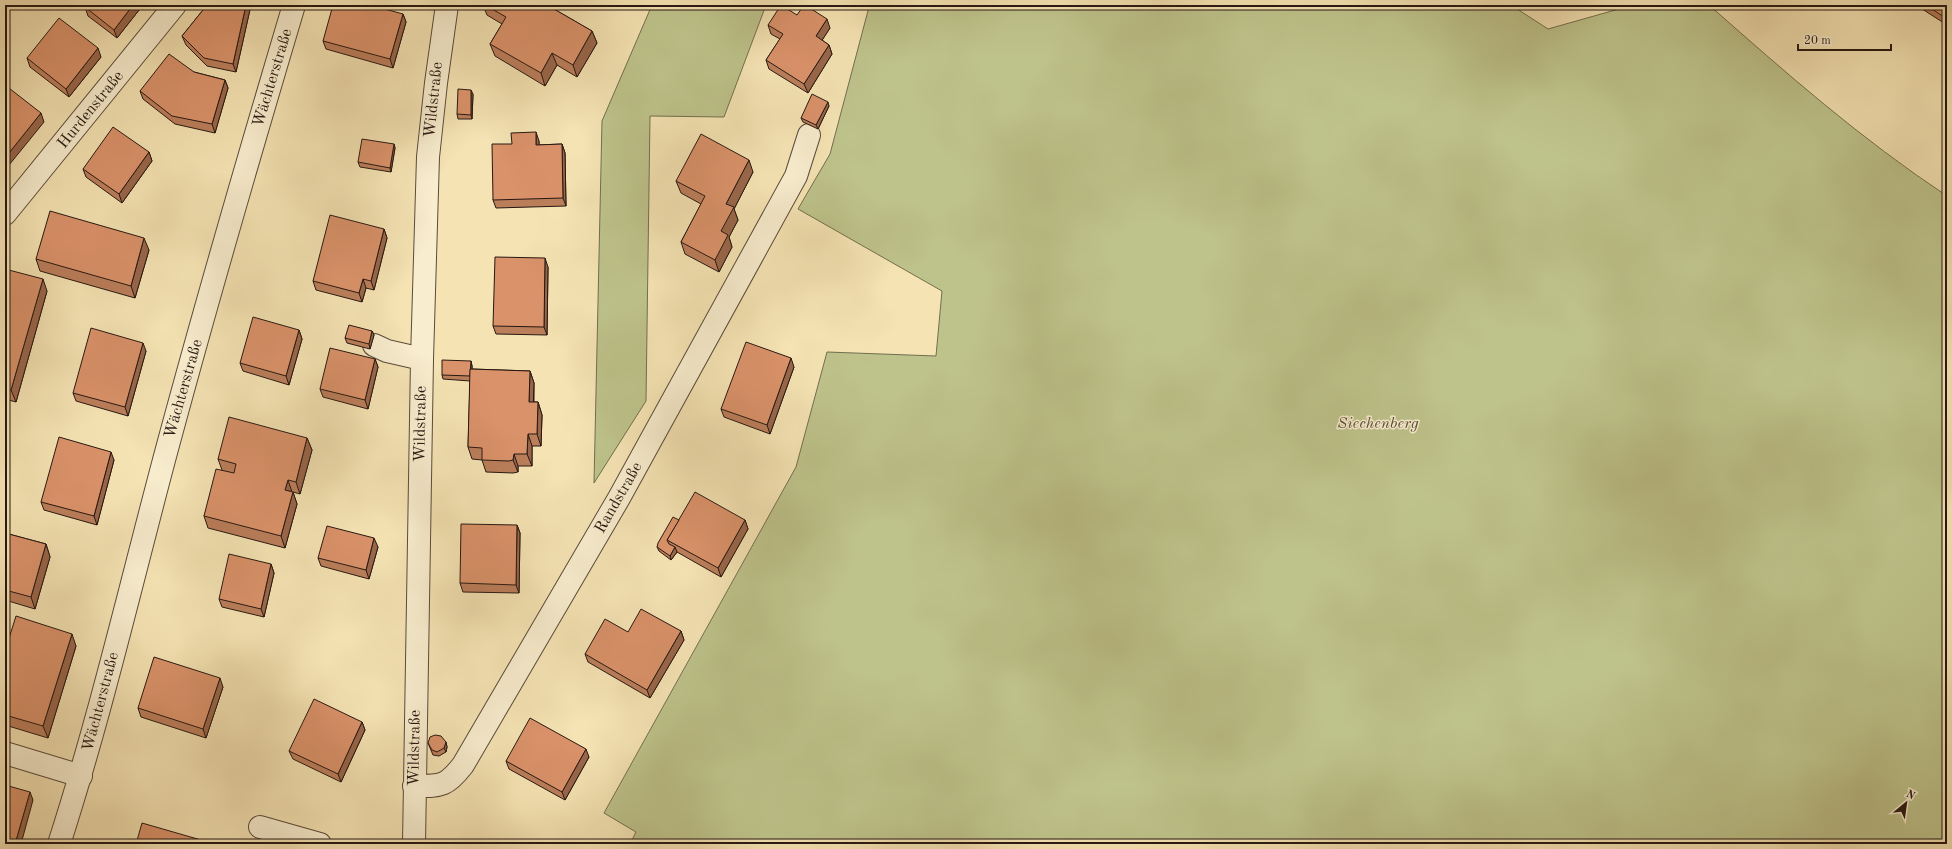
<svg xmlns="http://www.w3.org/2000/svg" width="1952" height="849" font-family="'Old Standard TT',serif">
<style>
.green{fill:#bec38b;stroke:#726e4e}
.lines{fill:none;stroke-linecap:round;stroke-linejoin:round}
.minor-casing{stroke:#5a4b3a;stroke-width:24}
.minor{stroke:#f8edce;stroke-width:22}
.wall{fill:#bb7e5b;stroke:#271812}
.shaded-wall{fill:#99664a;stroke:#271812}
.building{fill:#da926a;stroke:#271812}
.labels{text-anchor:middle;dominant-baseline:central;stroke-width:3;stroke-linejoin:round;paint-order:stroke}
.street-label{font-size:16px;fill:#271812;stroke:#f8edce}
.park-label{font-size:16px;font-style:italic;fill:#544b36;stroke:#f8edce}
</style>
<rect width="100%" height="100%" fill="#f5e3b3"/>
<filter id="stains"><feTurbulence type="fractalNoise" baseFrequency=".005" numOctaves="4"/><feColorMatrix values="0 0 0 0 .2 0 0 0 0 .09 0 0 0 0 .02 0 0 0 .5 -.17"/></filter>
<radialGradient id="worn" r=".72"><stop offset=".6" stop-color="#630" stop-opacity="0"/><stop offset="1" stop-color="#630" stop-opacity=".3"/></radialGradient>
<g class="green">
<path d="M652 5H766L724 117 650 116 646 401 594 483 602 121Z"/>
<path d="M866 5H1511L1548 29 1633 5H1709C1786 73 1861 139 1947 196V844H630L636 832 604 813 796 467 827 352 936 356 942 291 798 209 830 154 869 7Z"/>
</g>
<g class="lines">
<defs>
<g id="minor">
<path d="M5 214 175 5"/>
<path d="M374 345 387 351 422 359"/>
<path d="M5 753 81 776"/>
<path d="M414 786C441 786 446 787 463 765L619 498 796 176 809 135"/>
<path d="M260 827 320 844"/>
<path d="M59 844C100 717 130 588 164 460 205 307 249 156 294 5"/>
<path d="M414 844 422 359 428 157 436 83 447 5"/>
</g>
</defs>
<use href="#minor" class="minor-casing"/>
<use href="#minor" class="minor"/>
</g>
<g class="wall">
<path d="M87 5H143L117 38 88 16 85 7Z"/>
<path d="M207 5H251L236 72 207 66 186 45 182 36Z"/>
<path d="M483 5H547L592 31 597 43 577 77 557 65 545 86 495 56 490 44 502 24 487 15Z"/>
<path d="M1557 5H1566L1563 9Z"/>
<path d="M1916 5H1947V25Z"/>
<path d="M403 14 406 22 393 68 326 49 323 41Z"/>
<path d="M797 15 830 28 822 40 829 45 832 54 808 93 769 69 766 60 780 39 771 34 768 25Z"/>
<path d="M101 57 69 97 30 67 27 58Z"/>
<path d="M194 72 225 80 228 88 215 133 175 124 143 99 140 91Z"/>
<path d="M473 94 472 119H458L457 114Z"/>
<path d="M829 106 818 129 803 122 801 118Z"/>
<path d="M539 141V145L562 144 565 153 566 206 496 208 493 200 512 144Z"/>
<path d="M394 144 395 148 391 172 360 167 358 162Z"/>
<path d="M149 152 152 161 122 203 86 177 83 169Z"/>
<path d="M753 172 734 209 738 220 729 237 732 247 719 272 685 254 681 242 701 204 681 193 676 181Z"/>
<path d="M384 229 387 238 374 290 366 288 362 302 316 290 313 281Z"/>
<path d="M149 250 135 298 40 271 36 259Z"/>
<path d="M548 267 547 335 496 334 493 326Z"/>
<path d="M5 269 47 291 16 402 5 399Z"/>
<path d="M299 330 302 339 289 385 243 371 240 363Z"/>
<path d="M372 331 374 335 370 349 347 343 345 338Z"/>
<path d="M146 351 128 416 76 401 73 393Z"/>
<path d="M375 359 378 367 368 409 323 397 320 389Z"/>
<path d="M471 361 472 366V369L530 371 534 383V402H538L542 415 541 446H532V466H518V472L513 473 486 472 482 460 472 459 468 447 470 381 443 379 442 375Z"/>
<path d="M794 367 770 434 724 417 721 409Z"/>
<path d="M307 438 312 450 300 494 293 492 297 504 285 548 208 528 204 516 222 470 218 459Z"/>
<path d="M114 460 97 525 44 510 41 502Z"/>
<path d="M679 520H745L748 529 721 577 677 552 671 560 659 551 657 547Z"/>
<path d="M517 525 520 533 519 593 463 592 460 583Z"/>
<path d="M5 533 46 544 50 557 35 609 5 600Z"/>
<path d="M378 547 369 579 321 566 318 558Z"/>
<path d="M271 564 274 573 264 617 222 607 219 599Z"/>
<path d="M681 631 684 640 650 698 588 662 585 654 628 632Z"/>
<path d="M76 646 48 738 5 725V651Z"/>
<path d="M223 687 206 738 141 717 138 708Z"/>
<path d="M362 722 365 730 341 782 293 759 289 751Z"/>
<path d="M446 742 447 747 446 752 439 756 433 755 428 743Z"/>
<path d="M589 757 565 800 509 769 506 761Z"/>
</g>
<g class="shaded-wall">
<path d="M133 5H143L117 38 114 30Z"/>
<path d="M246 5H251L236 72 233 64Z"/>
<path d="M1561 5H1566L1563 9Z"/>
<path d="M403 14 406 22 393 68 390 59Z"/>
<path d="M827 19 830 28 819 45 816 36Z"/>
<path d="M592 31 597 43 577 77 573 65Z"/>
<path d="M829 45 832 54 808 93 804 84Z"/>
<path d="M98 48 101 57 69 97 66 89Z"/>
<path d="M552 53 557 65 545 86 541 73Z"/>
<path d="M225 80 228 88 215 133 212 124Z"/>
<path d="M471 90 473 94 472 119 471 115Z"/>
<path d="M828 102 829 106 818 129 816 125Z"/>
<path d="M41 113 44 122 5 170V158Z"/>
<path d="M536 132 539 141V153L536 145Z"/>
<path d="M394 144 395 148 391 172 390 168Z"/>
<path d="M562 144 565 153 566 206 563 198Z"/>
<path d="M149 152 152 161 122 203 119 194Z"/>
<path d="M749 160 753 172 734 209 738 220 729 237 732 247 719 272 715 260 726 204Z"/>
<path d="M384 229 387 238 374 290 371 281Z"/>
<path d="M144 238 149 250 135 298 131 286Z"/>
<path d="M545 258 548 267 547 335 544 327Z"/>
<path d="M43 279 47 291 16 402 11 390Z"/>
<path d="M363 279 366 288 362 302 359 293Z"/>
<path d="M299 330 302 339 289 385 286 376Z"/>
<path d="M372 331 374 335 370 349 369 344Z"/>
<path d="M143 343 146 351 128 416 125 407Z"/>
<path d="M791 358 794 367 770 434 767 425Z"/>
<path d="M375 359 378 367 368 409 365 400Z"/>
<path d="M471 361 472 366V381L470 376Z"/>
<path d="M530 371 534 383 533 414 529 402Z"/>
<path d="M538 402 542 415 541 446 537 434Z"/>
<path d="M528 434 532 446V466L527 454Z"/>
<path d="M307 438 312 450 300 494 296 482Z"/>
<path d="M111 452 114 460 97 525 94 516Z"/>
<path d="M514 454 518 466V472L513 460Z"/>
<path d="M288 480 292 492 285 490Z"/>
<path d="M293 492 297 504 285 548 281 536Z"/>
<path d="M745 520 748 529 721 577 718 568Z"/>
<path d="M517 525 520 533 519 593 516 585Z"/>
<path d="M374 538 378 547 369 579 366 570Z"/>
<path d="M46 544 50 557 35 609 31 597Z"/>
<path d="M675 547 677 552 671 560 670 556Z"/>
<path d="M271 564 274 573 264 617 261 609Z"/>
<path d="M681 631 684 640 650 698 647 690Z"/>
<path d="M72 634 76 646 48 738 43 726Z"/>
<path d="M220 678 223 687 206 738 203 729Z"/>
<path d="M362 722 365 730 341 782 338 774Z"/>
<path d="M446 742 447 747 446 752 444 748Z"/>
<path d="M586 749 589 757 565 800 562 792Z"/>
<path d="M30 792 33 800 21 844H15Z"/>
</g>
<g class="building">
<path d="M87 5H133L114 30 85 7Z"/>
<path d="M207 5H246L233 64 204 58 182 36Z"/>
<path d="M333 5H370L403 14 390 59 323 41Z"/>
<path d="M485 5H547L592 31 573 65 552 53 541 73 490 44 506 17Z"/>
<path d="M781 5 797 15 804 5H805L827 19 816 36 829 45 804 84 766 60 783 34 768 25Z"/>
<path d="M1926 5H1947V19Z"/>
<path d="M59 18 98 48 66 89 27 58Z"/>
<path d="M169 54 194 72 225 80 212 124 172 116 140 91Z"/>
<path d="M5 85 41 113 5 158Z"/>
<path d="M458 89 471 90V115L457 114Z"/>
<path d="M812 94 828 102 816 125 801 118Z"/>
<path d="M113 127 149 152 119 194 83 169Z"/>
<path d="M536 132V145L562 144 563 198 493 200 492 144H512L511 133Z"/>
<path d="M701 134 749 160 726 204 734 207 721 231 728 235 715 260 681 242 705 196 676 181Z"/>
<path d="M362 139 394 144 390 168 358 162Z"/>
<path d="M50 211 144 238 131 286 36 259Z"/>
<path d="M330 215 384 229 371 281 363 279 359 293 313 281Z"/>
<path d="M495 257 545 258 544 327 493 326Z"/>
<path d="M5 269 43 279 11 390 5 389Z"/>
<path d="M253 317 299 330 286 376 240 363Z"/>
<path d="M349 325 372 331 369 344 345 338Z"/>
<path d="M91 328 143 343 125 407 73 393Z"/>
<path d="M746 342 791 358 767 425 721 409Z"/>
<path d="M330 348 375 359 365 400 320 389Z"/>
<path d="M442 360 471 361 470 376 442 375Z"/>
<path d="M470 369 530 371 529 402H538L537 434H528L527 454H514L513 460 509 461 482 460V448L468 447Z"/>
<path d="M229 417 307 438 296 482 288 480 285 490 293 492 281 536 204 516 216 469 234 473 236 464 218 459Z"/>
<path d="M59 437 111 452 94 516 41 502Z"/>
<path d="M695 492 745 520 718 568 667 540Z"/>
<path d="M673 517 679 520 667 540 669 544 675 547 670 556 657 547 658 543Z"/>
<path d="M461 524 517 525 516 585 460 583Z"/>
<path d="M327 526 374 538 366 570 318 558Z"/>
<path d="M5 533 46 544 31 597 5 590Z"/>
<path d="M229 554 271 564 261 609 219 599Z"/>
<path d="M641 609 681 631 647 690 585 654 605 619 628 632Z"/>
<path d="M16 616 72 634 43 726 5 715V651Z"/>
<path d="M154 657 220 678 203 729 138 708Z"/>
<path d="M314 699 362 722 338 774 289 751Z"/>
<path d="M530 718 586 749 562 792 506 761Z"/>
<path d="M435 735 441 736 446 742 444 748 437 752 432 750 428 743 430 737Z"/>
<path d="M5 785 30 792 15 844H5Z"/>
<path d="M142 823 201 840 200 844H136Z"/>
</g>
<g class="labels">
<g class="street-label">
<text transform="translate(273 78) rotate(-73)">Wächterstraße</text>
<text transform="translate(434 100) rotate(-84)">Wildstraße</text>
<text transform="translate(91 110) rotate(-51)">Hurdenstraße</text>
<text transform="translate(184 389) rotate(-74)">Wächterstraße</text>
<text transform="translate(421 424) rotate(-89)">Wildstraße</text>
<text transform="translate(619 498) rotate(-60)">Randstraße</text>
<text transform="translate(101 702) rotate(-75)">Wächterstraße</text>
<text transform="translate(415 748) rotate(-89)">Wildstraße</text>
</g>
<g class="park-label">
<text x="1378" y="424">Siechenberg</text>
</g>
</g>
<rect width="1952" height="849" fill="none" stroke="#f5e3b3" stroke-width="20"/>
<rect x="6" y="6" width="1940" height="837" fill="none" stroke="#271812" stroke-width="2"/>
<rect x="10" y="10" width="1932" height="829" fill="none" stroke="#271812"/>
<g transform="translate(1906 803) rotate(29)" stroke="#f8edce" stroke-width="3" paint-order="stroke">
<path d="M0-3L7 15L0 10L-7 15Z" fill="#271812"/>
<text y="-6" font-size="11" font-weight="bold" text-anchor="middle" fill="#271812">N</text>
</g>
<path d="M1798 44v6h93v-6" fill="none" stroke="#271812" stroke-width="2"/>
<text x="1804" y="44" font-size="12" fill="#271812" stroke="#f8edce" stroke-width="3" paint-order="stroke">20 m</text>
<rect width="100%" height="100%" filter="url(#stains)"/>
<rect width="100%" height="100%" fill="url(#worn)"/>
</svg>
